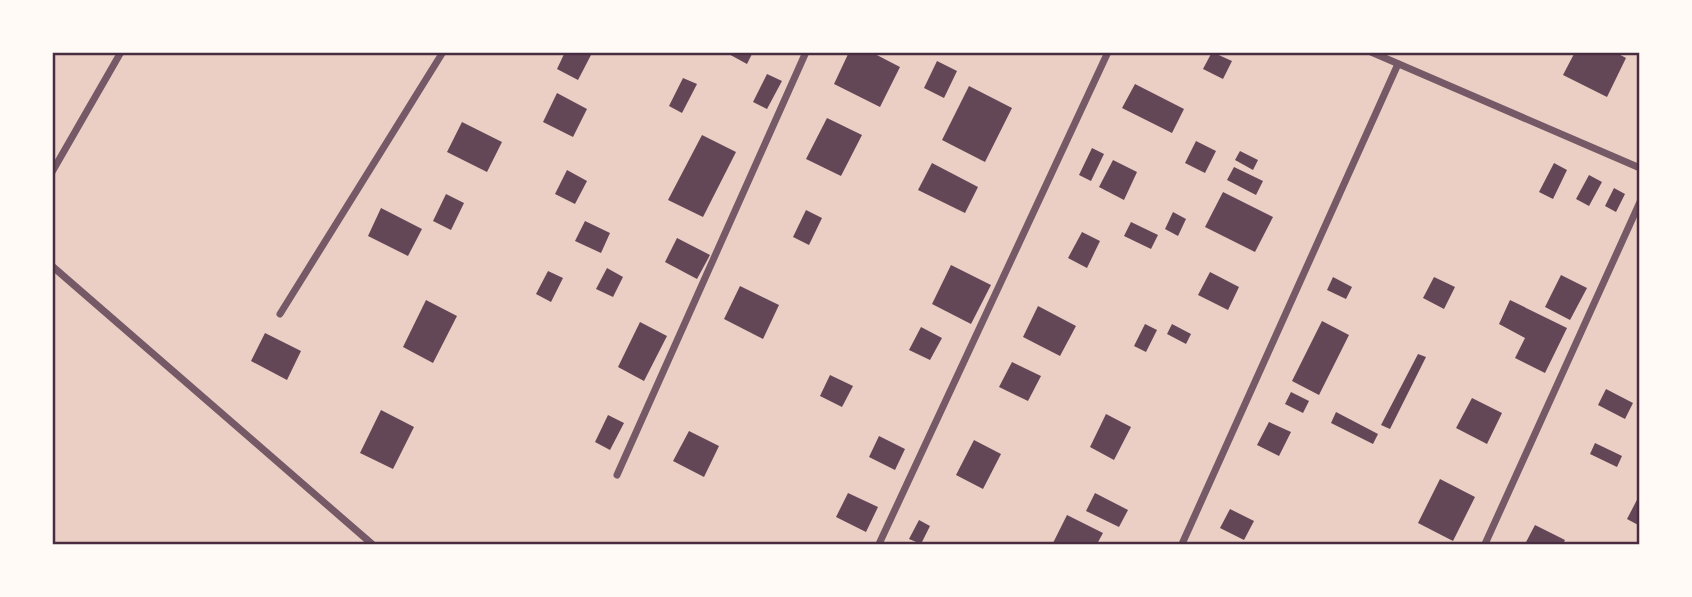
<svg xmlns="http://www.w3.org/2000/svg" width="1692" height="597" font-family="Lato,sans-serif">
<style>
.green{fill:#ebcfc5}
.building{fill:#644757}
.lines{fill:none;stroke-linecap:round;stroke-linejoin:round}
.minor{stroke:#755966;stroke-width:7}
.neatline{fill:none;stroke:#4a2c40;stroke-width:2.5}
</style>
<rect width="100%" height="100%" fill="#f7e1d7"/>
<path class="green" d="M52 53H1639V544H53Z"/>
<g class="building">
<path d="M565 52 591 55 578 80 557 69Z"/>
<path d="M725 52H753L747 64Z"/>
<path d="M849 52H871L900 67 880 107 834 84Z"/>
<path d="M1212 52 1232 61 1223 79 1203 69Z"/>
<path d="M1575 52H1615L1626 58 1607 97 1563 75Z"/>
<path d="M937 61 957 71 944 98 924 88Z"/>
<path d="M767 74 782 81 767 109 753 102Z"/>
<path d="M683 78 697 84 682 113 669 106Z"/>
<path d="M1135 84 1184 109 1172 133 1122 108Z"/>
<path d="M969 86 1012 108 985 162 942 140Z"/>
<path d="M557 93 587 109 573 137 543 122Z"/>
<path d="M827 118 862 135 841 176 806 159Z"/>
<path d="M462 122 502 142 487 172 447 152Z"/>
<path d="M702 135 736 152 703 217 668 200Z"/>
<path d="M1196 141 1216 151 1205 173 1185 163Z"/>
<path d="M1092 148 1104 154 1091 181 1079 175Z"/>
<path d="M1240 151 1258 160 1253 170 1235 160Z"/>
<path d="M1113 160 1137 172 1124 200 1099 187Z"/>
<path d="M932 163 978 187 965 213 918 190Z"/>
<path d="M1554 163 1567 170 1553 199 1539 192Z"/>
<path d="M1234 167 1263 181 1256 195 1227 180Z"/>
<path d="M567 170 587 181 575 204 555 194Z"/>
<path d="M1589 175 1602 182 1589 206 1576 199Z"/>
<path d="M1614 188 1625 194 1616 212 1605 206Z"/>
<path d="M1223 192 1273 217 1255 252 1205 227Z"/>
<path d="M446 194 464 203 451 230 433 221Z"/>
<path d="M381 208 422 229 408 256 368 236Z"/>
<path d="M806 210 822 218 809 245 793 237Z"/>
<path d="M1173 212 1186 219 1178 236 1165 229Z"/>
<path d="M585 221 610 233 601 253 575 241Z"/>
<path d="M1131 222 1158 235 1151 249 1124 236Z"/>
<path d="M1082 232 1100 241 1087 268 1068 258Z"/>
<path d="M677 238 710 255 697 279 665 262Z"/>
<path d="M951 265 991 285 971 324 932 304Z"/>
<path d="M607 268 623 277 613 297 596 289Z"/>
<path d="M548 271 563 278 551 302 536 294Z"/>
<path d="M1210 272 1239 287 1228 310 1198 295Z"/>
<path d="M1561 275 1587 288 1570 320 1545 307Z"/>
<path d="M1333 277 1352 287 1346 299 1327 290Z"/>
<path d="M1434 277 1455 287 1444 309 1423 298Z"/>
<path d="M740 286 779 305 763 339 724 319Z"/>
<path d="M426 300 457 316 433 363 403 347Z"/>
<path d="M1510 300 1567 328 1545 373 1515 358 1525 338 1499 324Z"/>
<path d="M1038 306 1076 326 1060 356 1023 337Z"/>
<path d="M1322 321 1349 335 1319 395 1292 381Z"/>
<path d="M640 322 667 336 644 381 618 367Z"/>
<path d="M1145 324 1157 330 1146 352 1134 346Z"/>
<path d="M1172 324 1191 334 1186 344 1167 334Z"/>
<path d="M921 327 942 338 930 360 909 350Z"/>
<path d="M265 333 301 351 287 380 251 361Z"/>
<path d="M1418 354 1426 357 1390 429 1381 425Z"/>
<path d="M1012 362 1041 376 1028 401 999 387Z"/>
<path d="M830 375 853 386 842 407 820 396Z"/>
<path d="M1606 389 1633 403 1625 419 1598 405Z"/>
<path d="M1291 392 1309 401 1303 413 1285 404Z"/>
<path d="M1472 398 1502 413 1487 444 1456 428Z"/>
<path d="M381 410 414 427 393 469 360 453Z"/>
<path d="M1336 412 1378 434 1373 444 1331 423Z"/>
<path d="M1106 414 1131 427 1114 460 1090 447Z"/>
<path d="M608 415 624 423 610 450 595 442Z"/>
<path d="M1269 422 1291 432 1279 456 1257 445Z"/>
<path d="M689 431 719 446 704 477 673 461Z"/>
<path d="M879 436 905 449 895 470 869 457Z"/>
<path d="M974 440 1001 454 983 489 956 475Z"/>
<path d="M1595 443 1622 456 1617 467 1590 454Z"/>
<path d="M1440 479 1475 497 1453 541 1418 523Z"/>
<path d="M848 493 878 507 866 532 836 517Z"/>
<path d="M1095 493 1128 510 1119 527 1086 511Z"/>
<path d="M1640 494V526L1627 519Z"/>
<path d="M1230 509 1254 521 1244 540 1220 528Z"/>
<path d="M1067 515 1103 533 1097 544 1053 543Z"/>
<path d="M919 520 930 526 921 544 909 539Z"/>
<path d="M1535 525 1565 540 1563 544H1525Z"/>
</g>
<g class="lines">
<g class="minor">
<path d="M1371 52 1640 168"/>
<path d="M52 172 121 52"/>
<path d="M52 266 372 544"/>
<path d="M280 314 443 52"/>
<path d="M617 475 806 52"/>
<path d="M879 544 1108 52"/>
<path d="M1182 544 1398 64"/>
<path d="M1485 544 1640 202"/>
</g>
</g>
<rect width="1692" height="597" fill="none" stroke="#fffaf5" stroke-width="108"/>
<rect x="54" y="54" width="1584" height="489" class="neatline"/>
</svg>
